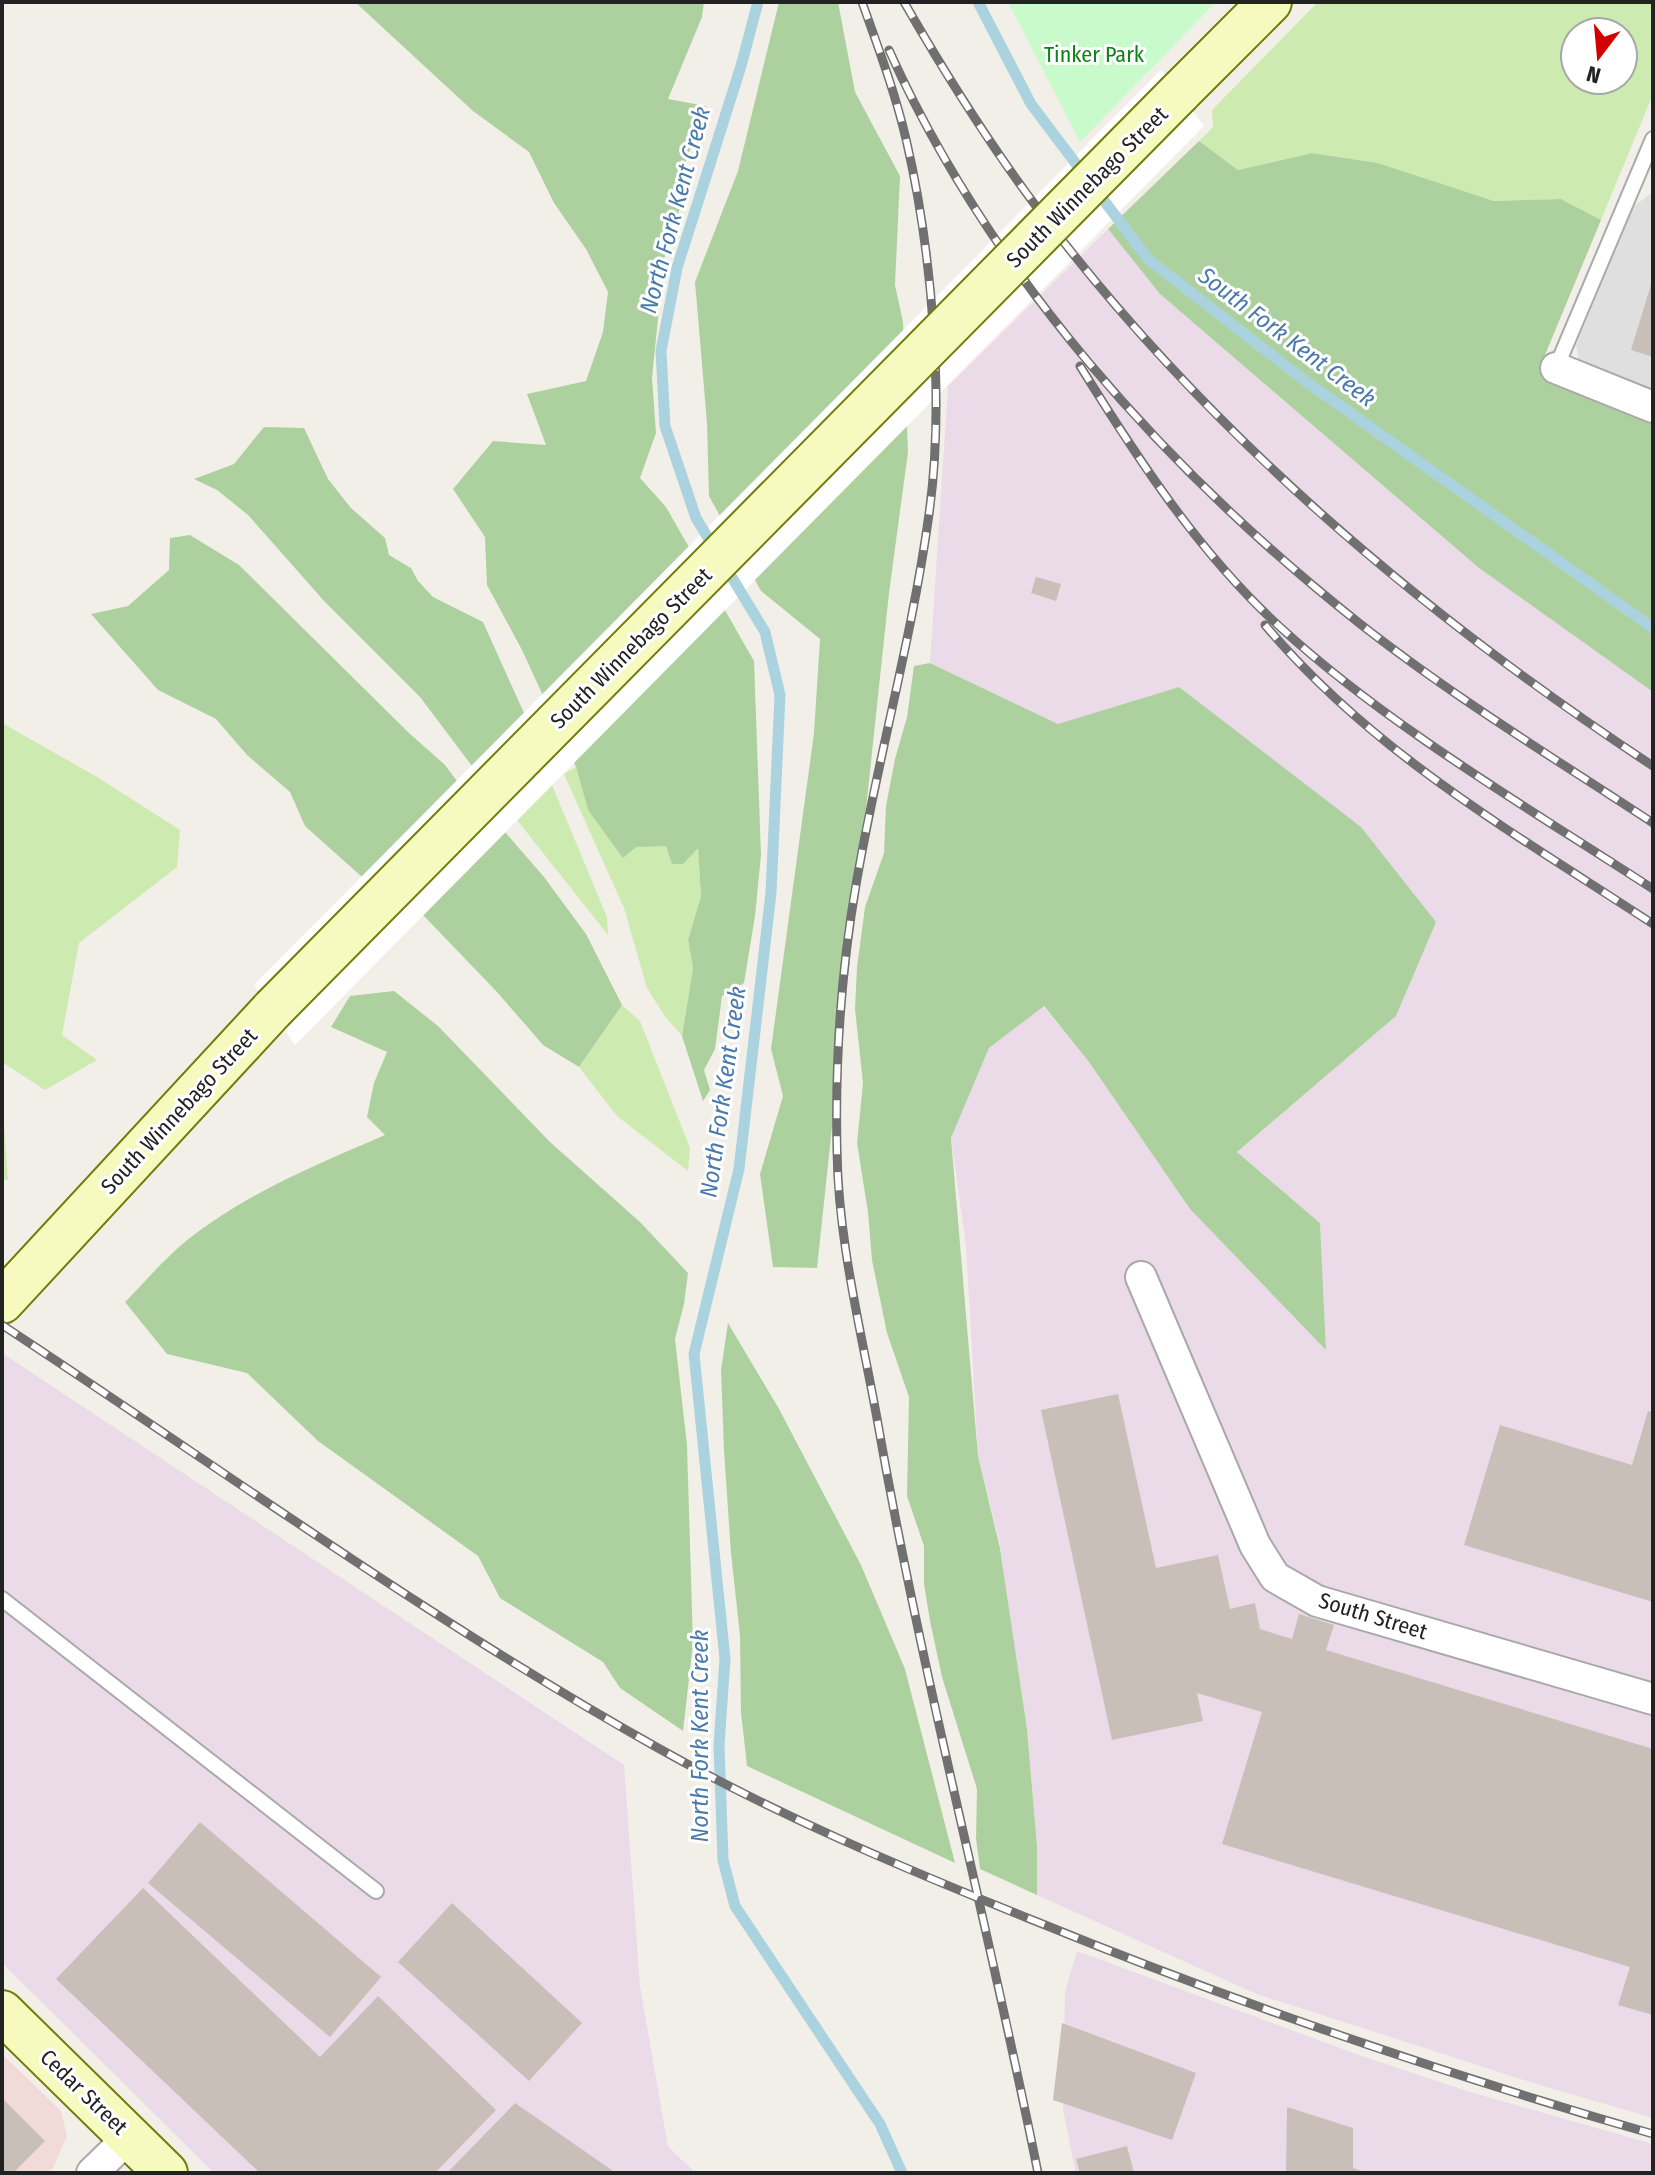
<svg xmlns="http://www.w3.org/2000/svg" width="1655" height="2175" font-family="'Fira Sans Condensed',sans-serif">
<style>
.residential{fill:#e0dfdf}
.commercial{fill:#f2dad9}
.industrial{fill:#ebdbe8}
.grass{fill:#cdebb0;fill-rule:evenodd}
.forest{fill:#add19e}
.park{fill:#c8facc}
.pier{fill:#fff}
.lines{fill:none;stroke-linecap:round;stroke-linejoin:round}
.stream{stroke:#aad3df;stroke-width:11}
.building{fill:#c7bfb8}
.lane-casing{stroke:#a9a9a9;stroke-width:18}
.street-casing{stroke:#a9a9a9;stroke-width:34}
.secondary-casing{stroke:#707d05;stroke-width:46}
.lane{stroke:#fff;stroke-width:14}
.street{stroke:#fff;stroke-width:30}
.secondary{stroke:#f7fabf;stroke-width:42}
.rail-casing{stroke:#707070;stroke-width:9}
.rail{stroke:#fff;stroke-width:6;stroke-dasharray:18;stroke-linecap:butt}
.secondary-bridge-casing{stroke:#707d05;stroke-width:46;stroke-linecap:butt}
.secondary-bridge{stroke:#f7fabf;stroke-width:42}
.labels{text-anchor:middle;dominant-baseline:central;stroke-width:6;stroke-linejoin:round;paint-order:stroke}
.park-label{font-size:22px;fill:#0c8416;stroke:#fff}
.street-label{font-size:22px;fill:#222;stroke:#fff}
.water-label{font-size:24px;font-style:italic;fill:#4a7aab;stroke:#fff}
</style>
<rect width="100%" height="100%" fill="#f2efe9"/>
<path class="residential" d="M1653 192V393L1592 369 1579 360 1576 345 1634 206Z"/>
<path class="commercial" d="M2 2054 61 2111 67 2136 53 2168 47 2173H2Z"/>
<g class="industrial">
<path d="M1108 229 1160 294 1479 568 1653 692V2118L1533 2083 1254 1993 1037 1895V1846L1027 1729 999 1539 978 1456 966 1246 951 1138 989 1048 1043 1006 1089 1062 1190 1209 1326 1349 1320 1223 1237 1152 1396 1016 1179 687 1058 724 930 663 948 386Z"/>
<path d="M2 1353 624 1765 640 1986 668 2147 696 2173H214L2 1963Z"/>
<path d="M1077 1951 1359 2055 1470 2092 1653 2144V2173H1076L1063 2110 1065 1992Z"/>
</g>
<g class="grass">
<path d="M1318 2H1653V94L1601 220 1561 199 1494 201 1378 163 1312 153 1238 170 1199 141 1213 127 1212 110ZM1575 32H1623V80H1575Z"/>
<path d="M2 723 97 777 180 830 177 867 79 943 62 1035 97 1060 45 1090 2 1062Z"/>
<path d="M576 767 588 810 635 847 650 845 667 846 672 864 698 847 701 896 688 940 693 968 682 1036 664 1015 647 988 624 908 564 774Z"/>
<path d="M552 785 607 917 608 935 517 820Z"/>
<path d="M622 1005 640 1021 690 1148 688 1171 617 1116 579 1067Z"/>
<path d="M2 1094 8 1180 2 1179Z"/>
</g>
<g class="forest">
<path d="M355 2H704L702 17 668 99 706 106 680 177V208L664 259 652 378 656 433 640 478 666 507 754 661 761 855 755 916 744 983 722 996 715 1049 704 1070 710 1090 703 1101 682 1036 693 968 688 940 701 896 698 848 683 864H672L666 846 636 847 623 858 588 810 576 767 522 650 487 585 485 537 453 489 493 441 546 445 527 394 586 381 603 332 608 292 586 249 554 203 529 152 473 111Z"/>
<path d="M779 2H838L855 92 900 176 895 285 903 322 908 452 889 593 817 1268 773 1267 760 1174 783 1096 771 1049 814 733 820 639 761 591 709 496 707 423 695 282 738 171Z"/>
<path d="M1199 141 1238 170 1312 153 1378 163 1494 201 1561 199 1601 220 1545 355V374L1562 387 1653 425V692L1479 568 1160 294 1108 229Z"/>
<path d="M264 427 304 428 328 479 351 508 385 538 389 555 411 568 418 581 433 597 483 622 524 713 472 766 420 697 325 602 248 515 217 490 194 479 234 464Z"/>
<path d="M190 535 239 565 409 733 445 765 457 781 362 877 305 826 290 792 247 755 216 719 158 690 91 614 128 606 169 570 170 538Z"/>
<path d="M930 663 1058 724 1179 687 1361 827 1436 922 1396 1016 1237 1152 1320 1223 1326 1350 1190 1209 1089 1062 1044 1006 989 1048 951 1138 978 1456 1000 1548 1027 1729 1037 1846V1895L980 1869 976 1839 977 1789 942 1677 930 1621 924 1584V1546L907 1496 909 1397 887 1333 872 1260 868 1212 857 1143 863 1083 855 1009 857 967 865 907 884 853 886 806 895 759 907 717 914 666Z"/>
<path d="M505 832 544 877 586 934 622 1005 579 1067 543 1045 497 992 423 915Z"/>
<path d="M394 991 438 1026 550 1142 640 1222 688 1273 684 1304 675 1339 687 1445 693 1644 683 1731 620 1688 603 1662 500 1598 478 1556 318 1441 247 1373 167 1354 125 1302C145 1282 164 1259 186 1241 246 1193 316 1165 385 1135L367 1117 374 1083 387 1052 331 1027 350 996Z"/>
<path d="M728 1323 779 1409 861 1565 905 1669 955 1863 747 1766 741 1712 740 1636 731 1553 724 1451 721 1370Z"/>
</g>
<path class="park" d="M1008 2H1216L1080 142Z"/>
<path class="pier" d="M1161 70 1204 126 295 1045 254 985Z"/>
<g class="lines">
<g class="stream">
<path d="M978 2 1031 104 1086 177"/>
<path d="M1096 190 1148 259 1304 380 1653 628"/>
<path d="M716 551 696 518 665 426 661 351 677 268 741 66 758 2"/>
<path d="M725 566 765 632 780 695 771 893 739 1169 694 1354 725 1659 719 1745 723 1860 735 1906 880 2124 902 2173"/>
</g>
</g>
<g class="building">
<path d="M1653 278V357L1631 350Z"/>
<path d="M1036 577 1061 584 1056 601 1031 593Z"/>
<path d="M1118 1394 1156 1568 1218 1555 1230 1609 1255 1603 1260 1629 1292 1639 1299 1614 1334 1625 1326 1650 1653 1749V2015L1618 2005 1630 1967 1222 1844 1262 1712 1197 1693 1203 1721 1112 1740 1041 1410Z"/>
<path d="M1648 1411 1653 1412V1602L1464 1545 1500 1425 1632 1465Z"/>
<path d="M200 1822 381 1977 330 2037 148 1883Z"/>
<path d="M143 1888 320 2057 378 1996 496 2110 435 2173H260L56 1979Z"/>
<path d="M452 1903 582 2023 529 2081 398 1962Z"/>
<path d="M1062 2023 1196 2073 1172 2140 1053 2100Z"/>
<path d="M2 2098 45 2141 13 2173H2Z"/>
<path d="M515 2103 616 2173H447Z"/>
<path d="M1287 2107 1353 2128V2168L1367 2173H1286Z"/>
<path d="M1127 2146 1134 2173H1080L1076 2159Z"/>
</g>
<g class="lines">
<defs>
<g id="lane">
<path d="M1556 368 1653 139"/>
<path d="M2 1599 376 1891"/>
</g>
<g id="street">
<path d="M1556 368 1653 407"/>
<path d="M1141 1277 1255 1545 1275 1577 1317 1601 1653 1699"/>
<path d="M92 2173 130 2136"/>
</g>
<g id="secondary">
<path d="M1179 93 1270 2"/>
<path d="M2 1302 273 1009"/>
<path d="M2 2012 166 2173"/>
</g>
</defs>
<use href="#lane" class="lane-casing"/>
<use href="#street" class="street-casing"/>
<use href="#secondary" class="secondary-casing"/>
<use href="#lane" class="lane"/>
<use href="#street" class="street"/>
<use href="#secondary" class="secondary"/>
<defs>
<g id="rail">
<path d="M862 2C878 47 895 92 906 139 932 251 945 401 929 514 912 639 877 761 856 885 841 972 835 1062 837 1150 838 1242 862 1334 878 1424 922 1676 988 1923 1038 2173"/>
<path d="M904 2C946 75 991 147 1042 214 1209 435 1423 615 1653 766"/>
<path d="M889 50C990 275 1167 471 1359 623 1452 696 1554 758 1653 823"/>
<path d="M1080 366C1138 459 1198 552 1280 627 1389 727 1529 808 1653 889"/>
<path d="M1265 625C1374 754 1514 833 1653 924"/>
<path d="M2 1325C219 1467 431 1621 658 1748 777 1815 903 1868 1030 1919 1234 2002 1441 2073 1653 2134"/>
</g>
</defs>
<use href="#rail" class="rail-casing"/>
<use href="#rail" class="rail"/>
<defs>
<path id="secondary-bridge" d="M273 1009 1179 93"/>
</defs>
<use href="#secondary-bridge" class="secondary-bridge-casing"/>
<use href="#secondary-bridge" class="secondary-bridge"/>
</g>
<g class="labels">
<g class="park-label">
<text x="1094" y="54">Tinker Park</text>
</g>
<g class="street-label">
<text transform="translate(1087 187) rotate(-45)">South Winnebago Street</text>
<text transform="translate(631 648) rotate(-45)">South Winnebago Street</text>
<text transform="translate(179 1111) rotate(-47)">South Winnebago Street</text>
<text transform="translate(1373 1616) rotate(17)">South Street</text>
<text transform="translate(84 2092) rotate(44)">Cedar Street</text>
</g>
<g class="water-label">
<text transform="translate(675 210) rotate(-75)">North Fork Kent Creek</text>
<text transform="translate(1287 337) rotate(37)">South Fork Kent Creek</text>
<text transform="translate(723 1092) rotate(-82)">North Fork Kent Creek</text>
<text transform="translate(700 1736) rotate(-90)">North Fork Kent Creek</text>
</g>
</g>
<rect width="1655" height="2175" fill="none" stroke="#222222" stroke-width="8"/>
<g transform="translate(1599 56) rotate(196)"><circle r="38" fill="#ffffff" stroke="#a7a7a7" stroke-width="2"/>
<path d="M0-6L14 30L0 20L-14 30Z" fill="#d40000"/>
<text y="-12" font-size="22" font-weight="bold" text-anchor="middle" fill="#222222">N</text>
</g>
</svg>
